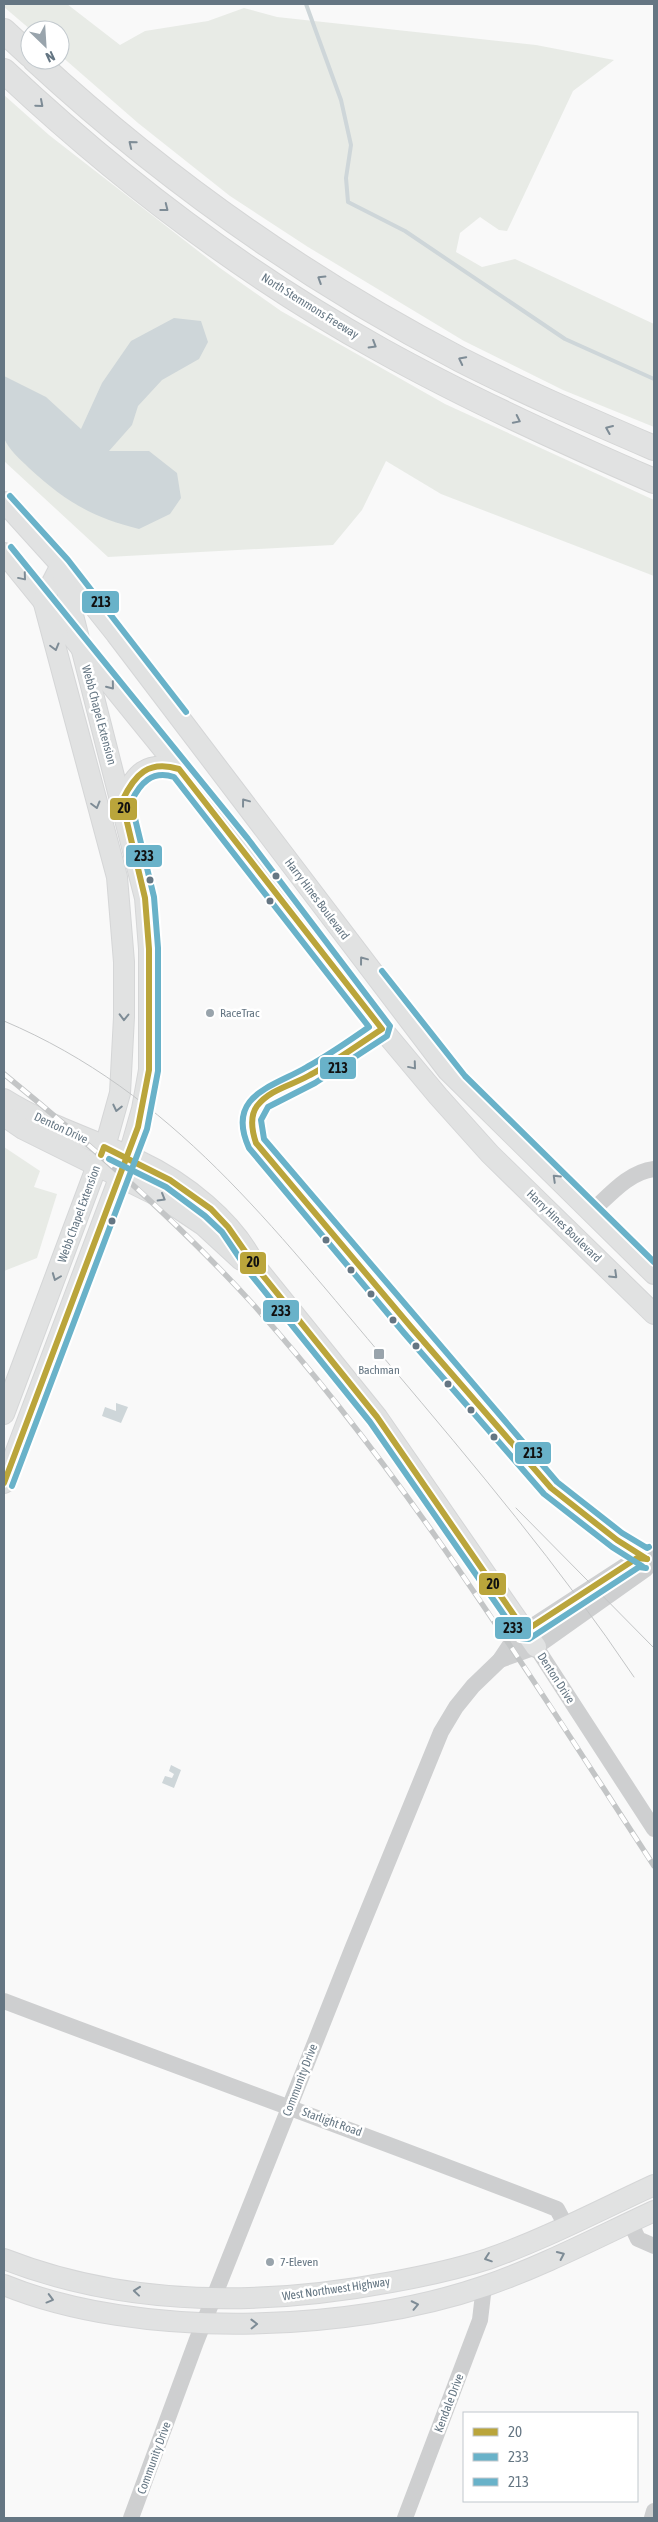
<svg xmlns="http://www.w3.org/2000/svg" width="658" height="2522" font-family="'Asap Condensed',sans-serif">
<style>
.green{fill:#e8ebe6}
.water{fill:#ced6d9}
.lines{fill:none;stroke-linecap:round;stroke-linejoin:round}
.stream{stroke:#ced6d9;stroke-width:4}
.major-casing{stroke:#d5d6d7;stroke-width:22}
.highway-casing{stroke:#d5d6d6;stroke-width:26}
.minor{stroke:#cecfd0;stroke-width:16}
.major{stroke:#e1e2e2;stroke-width:20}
.highway{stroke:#e1e2e2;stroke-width:24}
.tram{stroke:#c3c5c6;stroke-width:1}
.rail-casing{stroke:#c3c5c6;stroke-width:5.5}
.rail{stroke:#fff;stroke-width:4;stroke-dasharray:11;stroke-linecap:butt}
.bus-1-casing{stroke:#fff;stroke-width:10}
.bus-2-casing{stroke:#fff;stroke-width:10}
.bus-3-casing{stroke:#fff;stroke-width:10}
.bus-1{stroke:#baa53b;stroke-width:6}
.bus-2{stroke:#69b2c9;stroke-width:6}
.bus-3{stroke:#69b2c9;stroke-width:6}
.oneway{stroke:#7e8c96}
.bus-dot{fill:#657683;stroke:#fff;stroke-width:2}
.poi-dot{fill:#99a4ac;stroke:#fff;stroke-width:2}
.labels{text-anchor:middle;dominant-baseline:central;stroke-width:5;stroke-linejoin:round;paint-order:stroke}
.street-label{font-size:12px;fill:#657683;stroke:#fff}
.poi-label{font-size:12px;fill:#657683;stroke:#fff;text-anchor:start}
.line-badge{stroke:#fff;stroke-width:2}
.pale-badge-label{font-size:14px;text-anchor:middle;font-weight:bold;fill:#111}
</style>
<rect width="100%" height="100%" fill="#f9f9f9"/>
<g class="green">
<path d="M4 4H67L120 45 145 31 208 21 244 8 277 17 536 45 614 60 573 91 507 231 499 230 480 217 460 233 456 252 482 267 515 259 654 324V427L563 390 464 341 308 247 230 196 138 123 60 55V30H31L4 7Z"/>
<path d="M4 95 49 135 220 268 281 311 445 404 654 500V576L441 494 386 461 362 510 333 545 108 557 4 461Z"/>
<path d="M4 1147 40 1171 34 1187 57 1194 37 1258 4 1271Z"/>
</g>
<g class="water">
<path d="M174 318 201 321 208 342 199 359 162 380 138 406 132 425 109 451H149L177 473 181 498 170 514 139 529C91 517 65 501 29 468 21 460 8 449 4 438 0 429 4 389 4 376L46 397 81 429 102 383 131 341Z"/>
<path d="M116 1403 128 1407 121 1423 102 1416 105 1407 116 1411Z"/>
<path d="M171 1765 181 1770 174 1788 162 1783 165 1776 172 1778 174 1774 169 1771Z"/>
</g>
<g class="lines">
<path class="stream" d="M306 4 341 100 351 145 346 178 348 202 405 231 565 339 654 379"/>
<defs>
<g id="major">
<path d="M4 502 61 565 116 634 448 1071 654 1274"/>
<path d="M4 553 241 845 382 1029 438 1096 490 1154 654 1314"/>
<path d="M122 801C135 774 146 760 179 769"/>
<path d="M4 1099C47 1126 94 1139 139 1161 184 1182 234 1221 256 1267L377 1417 536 1647"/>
<path d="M4 1116 23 1129 164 1199 203 1225 241 1260"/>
<path d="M4 1414 108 1136 120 1093 124 1017V962L117 877 43 600 61 565"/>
<path d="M4 1483 132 1144 142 1109 149 1070V949L145 898 62 572"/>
<path d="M4 2259C127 2307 264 2306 392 2282 425 2276 457 2269 488 2259 545 2239 600 2210 654 2185"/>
<path d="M4 2285C139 2340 348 2333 485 2286 543 2266 598 2237 654 2211"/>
</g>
<g id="highway">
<path d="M4 31 30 55"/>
<path d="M35 60C163 178 307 280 461 360 524 392 589 420 654 448"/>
<path d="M4 71C118 178 244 274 381 350 469 399 561 441 654 481"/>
</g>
</defs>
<use href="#major" class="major-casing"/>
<use href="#highway" class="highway-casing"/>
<g class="minor">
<path d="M590 1213C609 1196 628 1172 654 1169"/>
<path d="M536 1647 654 1829"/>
<path d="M500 1660 536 1647 646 1569 647 1559"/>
<path d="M4 2001C188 2071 373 2137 557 2209L566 2226"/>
<path d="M630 2222 638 2239 654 2246"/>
<path d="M131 2518 196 2342 353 1947 441 1732 456 1707 473 1686 500 1660 510 1645 525 1631 637 1558 647 1559 654 1554"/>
<path d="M405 2518 480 2320 484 2286"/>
<path d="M652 2518 654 2511"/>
</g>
<use href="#major" class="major"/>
<use href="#highway" class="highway"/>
<g class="tram">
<path d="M4 1021C174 1093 273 1228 389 1364 475 1466 560 1567 634 1677"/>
<path d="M516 1508 654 1648"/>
</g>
<defs>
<path id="rail" d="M4 1074C91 1145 175 1219 251 1302 405 1473 528 1673 654 1866"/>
</defs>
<use href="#rail" class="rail-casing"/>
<use href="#rail" class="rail"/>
<defs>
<g id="bus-1">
<path d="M101 1155 104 1147 170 1180 211 1209 228 1227 256 1267 377 1417 525 1631 637 1558 647 1559"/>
<path d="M4 1483 138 1127 149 1070V949L145 898 122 801C135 774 148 760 179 769L382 1029C358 1045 335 1062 310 1075 293 1085 270 1089 257 1106 249 1117 252 1131 256 1143L411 1327 551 1488 617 1540 647 1559"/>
</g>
<g id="bus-2">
<path d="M109 1159 166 1187 205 1216 222 1232 249 1272 370 1422 520 1638 529 1639 639 1567 646 1568"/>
<path d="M12 1486 147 1129 158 1071V948L154 897 131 802C140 783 152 770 174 777L369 1027C349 1041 329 1055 307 1067 273 1087 225 1095 249 1148L404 1333 544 1494 612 1547 642 1566"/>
</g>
<g id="bus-3">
<path d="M10 496 68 560 186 712"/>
<path d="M11 547 248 839 390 1026 387 1036 315 1083 268 1107 261 1120 264 1139 557 1482 622 1533 647 1548 649 1547"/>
<path d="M382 971 465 1076 654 1262"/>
</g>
</defs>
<use href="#bus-1" class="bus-1-casing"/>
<use href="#bus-2" class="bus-2-casing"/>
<use href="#bus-3" class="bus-3-casing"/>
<use href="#bus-1" class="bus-1"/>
<use href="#bus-2" class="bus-2"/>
<use href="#bus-3" class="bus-3"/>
</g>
<defs><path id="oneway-chevron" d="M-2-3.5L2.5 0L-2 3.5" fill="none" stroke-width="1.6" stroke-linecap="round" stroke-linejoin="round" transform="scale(1.25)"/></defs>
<g class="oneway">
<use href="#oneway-chevron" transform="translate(40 104) rotate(41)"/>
<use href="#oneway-chevron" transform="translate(132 144) rotate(-141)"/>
<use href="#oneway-chevron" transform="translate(165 208) rotate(38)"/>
<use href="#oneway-chevron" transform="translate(321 279) rotate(-148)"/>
<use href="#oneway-chevron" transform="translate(373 345) rotate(31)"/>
<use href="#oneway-chevron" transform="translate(462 360) rotate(-153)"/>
<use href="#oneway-chevron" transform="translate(517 420) rotate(26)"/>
<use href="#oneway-chevron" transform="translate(609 429) rotate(-157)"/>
<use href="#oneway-chevron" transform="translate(23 577) rotate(50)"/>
<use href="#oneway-chevron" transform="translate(55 647) rotate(75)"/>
<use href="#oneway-chevron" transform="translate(111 686) rotate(51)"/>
<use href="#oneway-chevron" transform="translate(245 802) rotate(-127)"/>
<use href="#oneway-chevron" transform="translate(96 805) rotate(75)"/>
<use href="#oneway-chevron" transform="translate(363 960) rotate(-127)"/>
<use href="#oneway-chevron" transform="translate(124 1017) rotate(91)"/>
<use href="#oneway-chevron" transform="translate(413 1066) rotate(50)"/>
<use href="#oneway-chevron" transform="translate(117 1108) rotate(103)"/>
<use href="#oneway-chevron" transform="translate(556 1178) rotate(-136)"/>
<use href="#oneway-chevron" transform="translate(162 1198) rotate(30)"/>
<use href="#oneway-chevron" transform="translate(614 1275) rotate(44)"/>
<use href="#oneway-chevron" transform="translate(56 1277) rotate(111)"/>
<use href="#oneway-chevron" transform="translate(561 2255) rotate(-25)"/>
<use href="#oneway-chevron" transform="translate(488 2258) rotate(161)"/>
<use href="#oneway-chevron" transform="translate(137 2291) rotate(-174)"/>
<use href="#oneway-chevron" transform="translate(50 2299) rotate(15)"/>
<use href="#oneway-chevron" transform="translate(415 2305) rotate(-12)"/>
<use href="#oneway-chevron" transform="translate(254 2324) rotate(-1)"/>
</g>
<g class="bus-dot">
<circle cx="276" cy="876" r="4.5"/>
<circle cx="150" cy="880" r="4.5"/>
<circle cx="270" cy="901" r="4.5"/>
<circle cx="112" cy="1221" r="4.5"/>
<circle cx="326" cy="1240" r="4.5"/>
<circle cx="351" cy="1270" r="4.5"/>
<circle cx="371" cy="1294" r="4.5"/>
<circle cx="393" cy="1320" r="4.5"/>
<circle cx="416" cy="1346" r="4.5"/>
<circle cx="448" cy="1384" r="4.5"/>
<circle cx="471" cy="1410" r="4.5"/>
<circle cx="494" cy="1437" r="4.5"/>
</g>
<g class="poi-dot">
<circle cx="210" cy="1013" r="5"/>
<rect x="373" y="1348" width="12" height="12" rx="2.5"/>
<circle cx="270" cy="2262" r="5"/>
</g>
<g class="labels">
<g class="street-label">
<text transform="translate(310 306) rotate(32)">North Stemmons Freeway</text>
<text transform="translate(99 715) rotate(75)">Webb Chapel Extension</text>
<text transform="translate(317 899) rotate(53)">Harry Hines Boulevard</text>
<text transform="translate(61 1128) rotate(25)">Denton Drive</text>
<text transform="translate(79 1214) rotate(-70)">Webb Chapel Extension</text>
<text transform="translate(564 1226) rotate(44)">Harry Hines Boulevard</text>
<text transform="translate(556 1678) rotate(57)">Denton Drive</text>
<text transform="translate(300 2080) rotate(-69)">Community Drive</text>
<text transform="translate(332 2122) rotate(20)">Starlight Road</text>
<text transform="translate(336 2289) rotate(-8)">West Northwest Highway</text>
<text transform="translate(449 2403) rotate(-69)">Kendale Drive</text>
<text transform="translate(154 2458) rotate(-70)">Community Drive</text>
</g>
<g class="poi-label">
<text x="220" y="1013">RaceTrac</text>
<text x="379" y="1370" text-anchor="middle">Bachman</text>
<text x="280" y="2262">7-Eleven</text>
</g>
</g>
<g class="line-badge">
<rect x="81" y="590" width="39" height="24" rx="5" fill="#69b2c9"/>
<rect x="109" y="797" width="29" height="24" rx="5" fill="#baa53b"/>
<rect x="125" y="844" width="38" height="24" rx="5" fill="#69b2c9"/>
<rect x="319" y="1056" width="38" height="24" rx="5" fill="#69b2c9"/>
<rect x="239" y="1251" width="28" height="24" rx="5" fill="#baa53b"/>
<rect x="262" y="1299" width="38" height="24" rx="5" fill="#69b2c9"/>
<rect x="514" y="1441" width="38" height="24" rx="5" fill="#69b2c9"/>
<rect x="478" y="1572" width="29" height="24" rx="5" fill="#baa53b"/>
<rect x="494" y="1616" width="38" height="24" rx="5" fill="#69b2c9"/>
</g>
<g class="pale-badge-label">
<text x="101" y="607">213</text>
<text x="124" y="813">20</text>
<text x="144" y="861">233</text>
<text x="338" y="1073">213</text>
<text x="253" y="1267">20</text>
<text x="281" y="1316">233</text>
<text x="533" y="1458">213</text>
<text x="493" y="1589">20</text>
<text x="513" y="1633">233</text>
</g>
<rect width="658" height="2522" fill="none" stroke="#657683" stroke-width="10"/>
<rect x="463" y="2412" width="175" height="90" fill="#ffffff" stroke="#c1c8cd"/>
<rect x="473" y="2428" width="25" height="8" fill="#baa53b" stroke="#c1c8cd"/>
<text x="508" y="2437" font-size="15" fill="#657683">20</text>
<rect x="473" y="2453" width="25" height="8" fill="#69b2c9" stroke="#c1c8cd"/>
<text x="508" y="2462" font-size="15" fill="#657683">233</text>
<rect x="473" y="2478" width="25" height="8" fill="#69b2c9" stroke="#c1c8cd"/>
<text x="508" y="2487" font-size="15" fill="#657683">213</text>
<g transform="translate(45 45) rotate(155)"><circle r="24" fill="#ffffff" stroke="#c1c8cd"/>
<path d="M0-4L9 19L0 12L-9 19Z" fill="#99a4ac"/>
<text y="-8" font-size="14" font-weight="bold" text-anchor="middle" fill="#657683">N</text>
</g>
</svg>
